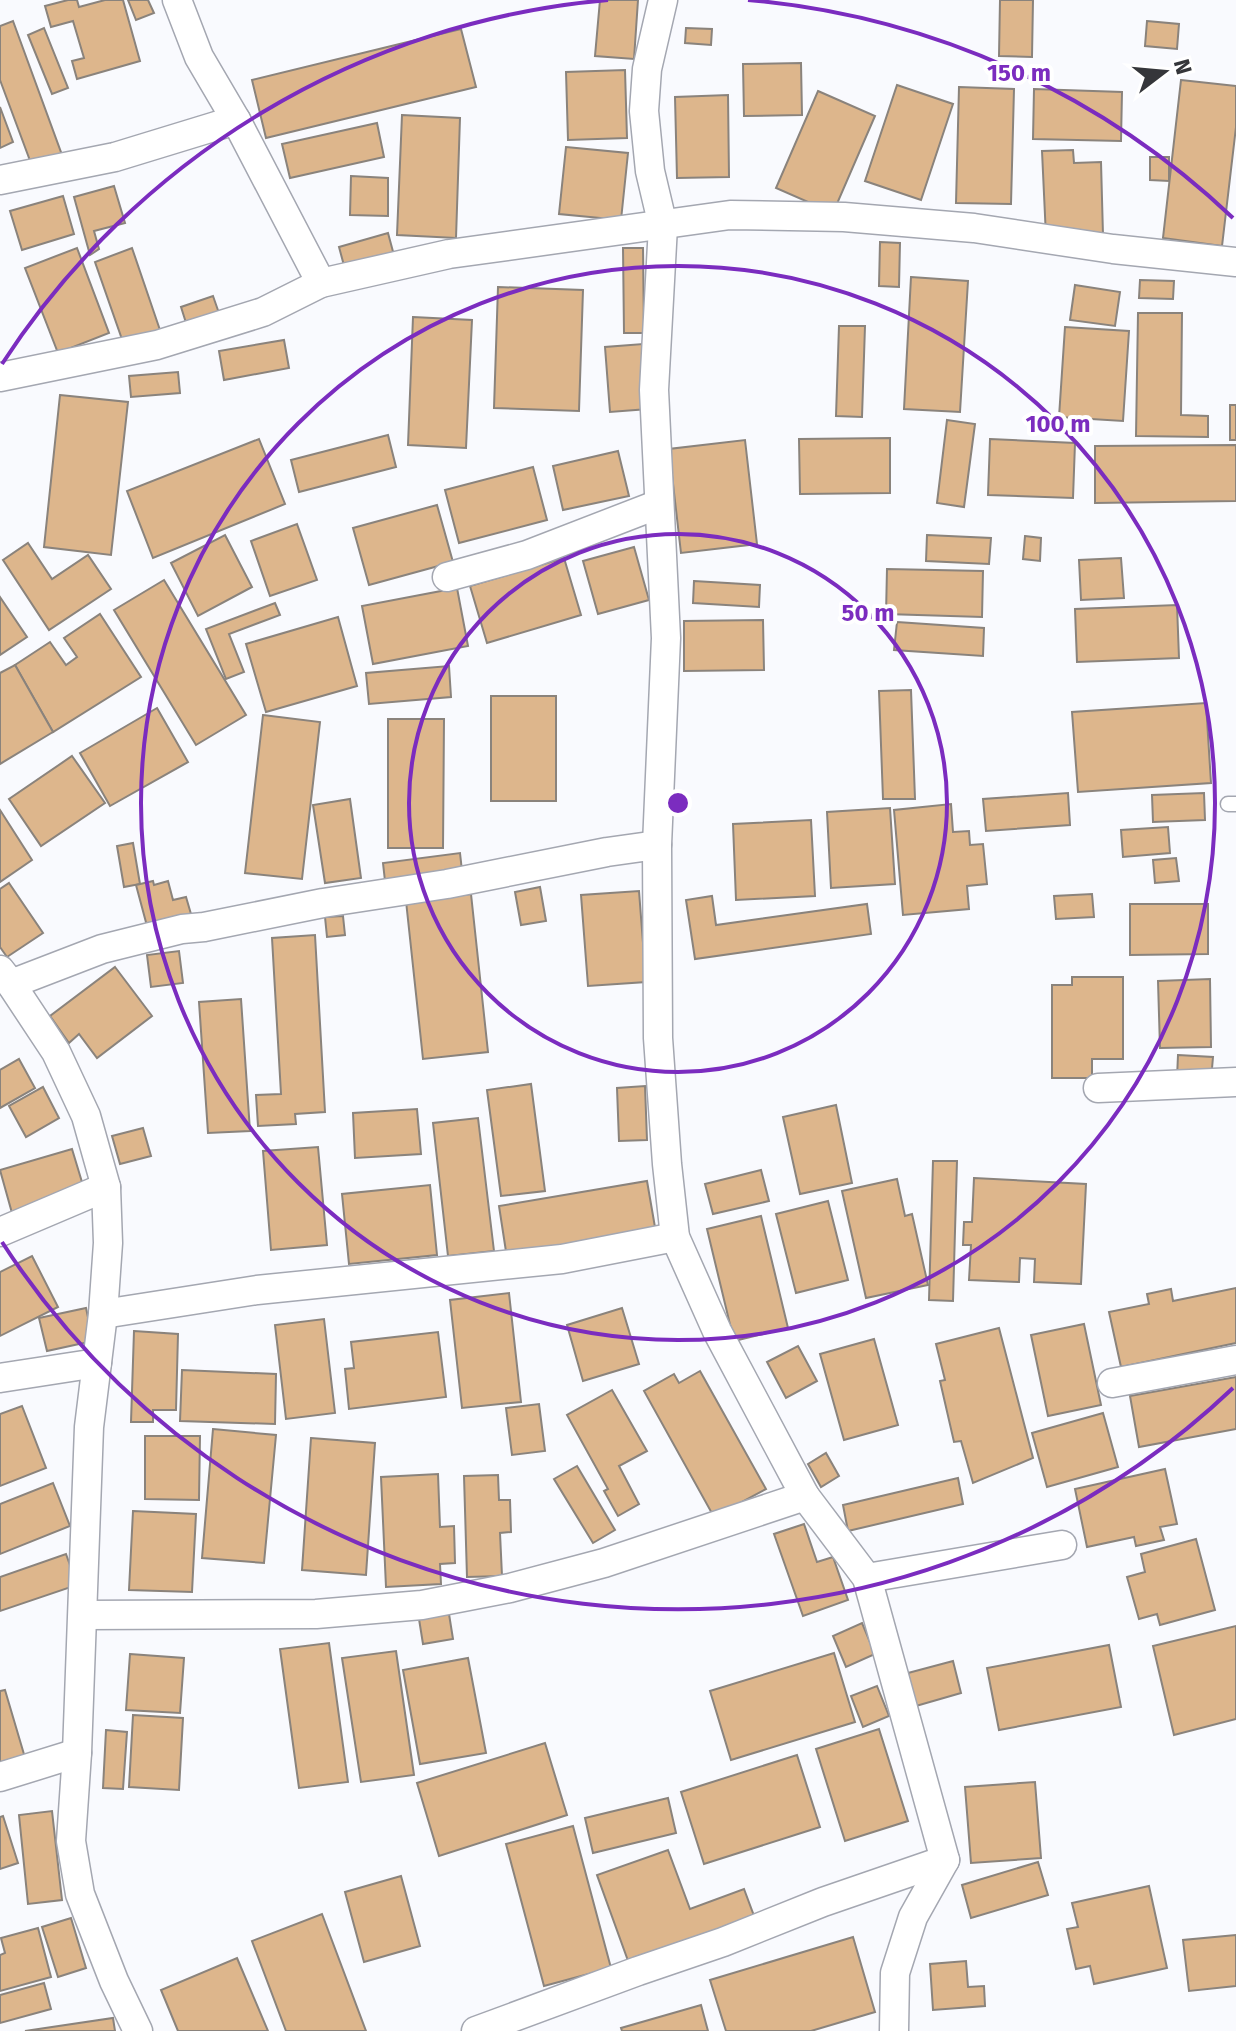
<svg xmlns="http://www.w3.org/2000/svg" width="1236" height="2031" font-family="'Fira Sans',sans-serif">
<style>
.building{fill:#ddb68c;stroke:#8a837c;stroke-width:2}
.lines{fill:none;stroke-linecap:round;stroke-linejoin:round}
.lane-casing{stroke:#a4a7b1;stroke-width:17}
.street-casing{stroke:#a4a7b1;stroke-width:31}
.lane{stroke:#fff;stroke-width:14}
.street{stroke:#fff;stroke-width:28}
.ring{fill:none;stroke:#7b2cbf;stroke-width:4}
.centre{fill:#7b2cbf;stroke:#fff;stroke-width:4}
.ring-label{font-size:24px;text-anchor:middle;font-weight:bold;fill:#7b2cbf;stroke:#fff;stroke-width:8;stroke-linejoin:round;paint-order:stroke}
</style>
<rect width="100%" height="100%" fill="#f9fafe"/>
<g class="building">
<path d="M68 0H77L79 7 105 0H123L140 61 77 79 72 61 84 58 73 21 51 27 45 6Z"/>
<path d="M128 0H148L154 13 136 20Z"/>
<path d="M600 0H638L634 59 595 56Z"/>
<path d="M1000 0H1033L1032 57 999 56Z"/>
<path d="M13 21 62 155 32 166 0 80V26Z"/>
<path d="M1147 21 1179 24 1177 49 1145 46Z"/>
<path d="M44 28 68 88 52 94 28 35Z"/>
<path d="M686 28 712 29 711 45 685 43Z"/>
<path d="M461 29 476 87 266 138 252 80Z"/>
<path d="M801 63 802 115 744 116 743 64Z"/>
<path d="M625 70 627 138 568 140 566 72Z"/>
<path d="M1181 80 1236 86V127L1222 246 1163 238Z"/>
<path d="M897 85 953 104 921 200 865 181Z"/>
<path d="M959 87 1014 89 1011 204 956 203Z"/>
<path d="M1034 89 1122 92 1121 141 1033 139Z"/>
<path d="M818 91 875 116 833 213 776 188Z"/>
<path d="M728 95 729 177 677 178 675 97Z"/>
<path d="M0 107 13 142 0 148Z"/>
<path d="M402 115 460 118 456 238 397 235Z"/>
<path d="M377 123 384 157 290 178 282 144Z"/>
<path d="M566 147 628 153 621 220 559 214Z"/>
<path d="M1073 150 1074 163 1101 162 1103 235 1046 237 1042 151Z"/>
<path d="M1150 157H1169V181L1150 180Z"/>
<path d="M351 176 388 178V216L350 215Z"/>
<path d="M114 186 125 223 94 231 99 249 90 255 74 197Z"/>
<path d="M63 196 74 234 22 250 10 211Z"/>
<path d="M388 233 395 259 346 273 339 247Z"/>
<path d="M880 242 900 243 899 287 879 286Z"/>
<path d="M77 248 109 333 58 353 25 268Z"/>
<path d="M132 248 161 333 124 345 95 262Z"/>
<path d="M623 248H643L644 333H624Z"/>
<path d="M911 277 968 281 960 412 904 409Z"/>
<path d="M1140 280 1174 281 1173 299 1139 298Z"/>
<path d="M1075 285 1120 292 1115 326 1070 320Z"/>
<path d="M498 287 583 290 579 411 494 408Z"/>
<path d="M213 296 220 316 187 326 181 307Z"/>
<path d="M1138 313H1182L1181 415 1208 416V437L1136 436Z"/>
<path d="M413 317 472 320 466 448 408 445Z"/>
<path d="M839 326H865L862 417 836 416Z"/>
<path d="M1065 327 1129 331 1123 421 1059 417Z"/>
<path d="M284 340 289 368 224 380 219 351Z"/>
<path d="M643 344 648 409 610 412 605 347Z"/>
<path d="M178 372 180 393 131 397 129 376Z"/>
<path d="M60 395 128 402 111 555 44 547Z"/>
<rect x="1230" y="405" width="6" height="35"/>
<path d="M947 420 975 424 964 507 937 503Z"/>
<path d="M388 435 396 467 299 492 291 460Z"/>
<path d="M890 438V493L800 494 799 439Z"/>
<path d="M259 439 285 504 153 558 127 491Z"/>
<path d="M990 439 1075 443 1073 498 988 495Z"/>
<path d="M745 440 757 544 681 553 669 449Z"/>
<path d="M1236 445V501L1095 503V446Z"/>
<path d="M618 451 629 496 563 510 553 466Z"/>
<path d="M533 467 547 520 459 543 445 490Z"/>
<path d="M437 505 453 562 369 585 353 528Z"/>
<path d="M297 524 317 580 270 596 251 541Z"/>
<path d="M225 535 252 587 198 616 171 563Z"/>
<path d="M927 535 991 538 989 564 926 561Z"/>
<path d="M1025 536 1041 538 1040 561 1023 559Z"/>
<path d="M28 543 52 579 88 555 111 589 49 630 3 560Z"/>
<path d="M634 547 649 600 598 614 583 561Z"/>
<path d="M564 558 581 615 487 643 470 586Z"/>
<path d="M1121 558 1124 598 1081 600 1079 560Z"/>
<path d="M887 569 983 571 982 617 886 614Z"/>
<path d="M164 580 246 715 196 745 114 610Z"/>
<path d="M694 581 760 585 759 607 693 603Z"/>
<path d="M457 588 468 646 373 664 362 606Z"/>
<path d="M0 597 27 637 0 655Z"/>
<path d="M275 603 280 615 229 634 244 672 226 679 206 629Z"/>
<path d="M1177 605 1179 658 1077 662 1075 609Z"/>
<path d="M100 614 141 677 53 732 15 665 50 642 66 665 77 657 64 638Z"/>
<path d="M338 617 357 686 266 712 246 644Z"/>
<path d="M763 620 764 670 684 671V621Z"/>
<path d="M897 622 984 628 983 656 894 650Z"/>
<path d="M15 665 53 732 0 764V673Z"/>
<path d="M449 666 451 697 369 704 366 673Z"/>
<path d="M911 690 915 799H883L879 691Z"/>
<rect x="491" y="696" width="65" height="105"/>
<path d="M1206 703 1211 783 1078 792 1072 712Z"/>
<path d="M157 708 188 762 110 806 80 753Z"/>
<path d="M263 715 320 722 302 879 245 873Z"/>
<path d="M388 719H444L443 848H388Z"/>
<path d="M72 756 105 803 41 846 9 799Z"/>
<path d="M1068 793 1070 825 986 831 983 799Z"/>
<path d="M1204 793 1205 820 1153 822 1152 795Z"/>
<path d="M350 799 361 878 325 883 313 805Z"/>
<path d="M951 804 953 832 969 831 970 845 983 844 987 884 967 886 969 909 903 915 894 810Z"/>
<path d="M890 808 895 884 831 888 827 812Z"/>
<path d="M0 810 32 860 0 882Z"/>
<path d="M811 820 815 896 736 900 733 824Z"/>
<path d="M1168 827 1170 853 1123 857 1121 830Z"/>
<path d="M133 843 140 884 124 887 117 846Z"/>
<path d="M460 853 462 871 385 881 383 863Z"/>
<path d="M1176 858 1179 881 1155 883 1153 860Z"/>
<path d="M153 881 154 885 168 881 173 900 186 897 191 914 147 926 136 885Z"/>
<path d="M9 883 43 933 7 957 0 947V889Z"/>
<path d="M540 887 546 921 521 925 515 892Z"/>
<path d="M639 891 646 982 588 986 581 895Z"/>
<path d="M471 894 488 1052 423 1059 406 901Z"/>
<path d="M1092 894 1094 917 1056 919 1054 896Z"/>
<path d="M712 896 716 925 867 904 871 934 695 959 686 900Z"/>
<path d="M1130 904H1208V954L1130 955Z"/>
<path d="M343 916 345 935 327 937 325 917Z"/>
<path d="M315 935 325 1112 295 1114 296 1124 258 1126 256 1095 281 1094 272 938Z"/>
<path d="M179 951 183 983 151 987 147 955Z"/>
<path d="M115 967 152 1016 97 1058 79 1034 69 1043 50 1016Z"/>
<path d="M1072 977H1123V1059H1092V1078H1052V985H1072Z"/>
<path d="M1210 979 1211 1047 1160 1048 1158 981Z"/>
<path d="M241 999 250 1131 208 1133 199 1002Z"/>
<path d="M1178 1055 1213 1057 1211 1080 1177 1078Z"/>
<path d="M19 1059 35 1088 0 1108V1070Z"/>
<path d="M531 1084 545 1191 501 1196 487 1090Z"/>
<path d="M645 1086 647 1140 619 1141 617 1088Z"/>
<path d="M43 1087 59 1118 26 1137 9 1106Z"/>
<path d="M836 1105 852 1183 800 1194 783 1117Z"/>
<path d="M417 1109 421 1154 355 1158 353 1113Z"/>
<path d="M478 1118 494 1251 448 1256 433 1123Z"/>
<path d="M143 1128 151 1156 120 1164 112 1136Z"/>
<path d="M318 1147 327 1245 271 1250 263 1151Z"/>
<path d="M72 1149 85 1192 12 1213 0 1170Z"/>
<path d="M933 1161H957L953 1301 929 1300Z"/>
<path d="M761 1170 769 1201 713 1214 705 1184Z"/>
<path d="M974 1178 1086 1184 1081 1284 1034 1282 1035 1259 1020 1258 1019 1282 969 1280 971 1245H963L964 1222H972Z"/>
<path d="M897 1179 905 1216 912 1214 928 1285 866 1298 842 1191Z"/>
<path d="M647 1181 656 1233 507 1258 499 1206Z"/>
<path d="M430 1185 437 1255 349 1264 342 1194Z"/>
<path d="M828 1201 848 1280 796 1293 776 1214Z"/>
<path d="M761 1216 788 1328 734 1341 707 1229Z"/>
<path d="M32 1256 58 1307 0 1336V1272Z"/>
<path d="M1236 1288V1343L1121 1367 1109 1312 1149 1304 1147 1294 1171 1289 1173 1301Z"/>
<path d="M509 1293 521 1402 462 1408 450 1300Z"/>
<path d="M86 1308 93 1341 47 1351 39 1318Z"/>
<path d="M622 1308 639 1364 583 1381 567 1325Z"/>
<path d="M324 1319 335 1413 286 1419 275 1325Z"/>
<path d="M1084 1324 1101 1405 1048 1416 1031 1335Z"/>
<path d="M999 1328 1033 1458 973 1483 961 1441 954 1442 940 1381 945 1380 936 1344Z"/>
<path d="M134 1331 178 1334 176 1410H153V1422H131Z"/>
<path d="M438 1332 446 1397 349 1409 345 1369 354 1368 351 1342Z"/>
<path d="M874 1339 898 1425 844 1440 820 1354Z"/>
<path d="M798 1346 817 1381 786 1398 767 1362Z"/>
<path d="M182 1370 276 1374 275 1424 180 1421Z"/>
<path d="M700 1371 766 1489 714 1517 644 1391 674 1374 679 1383Z"/>
<path d="M1236 1377V1429L1139 1447 1130 1396Z"/>
<path d="M612 1390 647 1451 619 1466 639 1504 618 1516 604 1491 608 1489 567 1415Z"/>
<path d="M539 1404 545 1451 512 1455 506 1408Z"/>
<path d="M22 1406 46 1468 0 1486V1414Z"/>
<path d="M1103 1413 1118 1467 1047 1487 1032 1433Z"/>
<path d="M213 1429 276 1435 264 1563 202 1558Z"/>
<path d="M145 1436H200L199 1500 145 1499Z"/>
<path d="M311 1438 375 1443 366 1575 302 1570Z"/>
<path d="M826 1453 839 1476 821 1487 808 1464Z"/>
<path d="M577 1466 615 1530 593 1543 554 1479Z"/>
<path d="M1165 1469 1177 1524 1160 1527 1164 1540 1136 1546 1134 1537 1087 1547 1075 1489Z"/>
<path d="M438 1474 440 1527 454 1526 455 1563 440 1564 441 1584 386 1587 381 1477Z"/>
<path d="M498 1475 499 1500H510L511 1532 500 1533 502 1576 467 1577 464 1476Z"/>
<path d="M958 1478 963 1504 848 1531 843 1505Z"/>
<path d="M53 1483 70 1526 0 1554V1504Z"/>
<path d="M133 1511 196 1514 192 1592 129 1590Z"/>
<path d="M804 1524 817 1562 833 1557 848 1600 803 1616 774 1534Z"/>
<path d="M1196 1539 1215 1610 1160 1625 1157 1614 1139 1619 1127 1577 1145 1572 1141 1554Z"/>
<path d="M66 1554 77 1585 0 1611V1577Z"/>
<path d="M449 1614 453 1639 423 1644 419 1619Z"/>
<path d="M862 1623 875 1654 846 1667 833 1636Z"/>
<path d="M1236 1626V1719L1174 1735 1153 1646Z"/>
<path d="M329 1643 348 1782 299 1788 280 1649Z"/>
<path d="M1109 1645 1121 1707 999 1730 987 1668Z"/>
<path d="M396 1651 414 1775 361 1782 342 1658Z"/>
<path d="M834 1653 855 1722 731 1760 710 1691Z"/>
<path d="M130 1654 184 1658 180 1713 126 1710Z"/>
<path d="M468 1658 486 1753 420 1764 403 1670Z"/>
<path d="M953 1661 961 1693 916 1706 908 1673Z"/>
<path d="M877 1686 889 1716 863 1727 851 1696Z"/>
<path d="M5 1690 26 1761 0 1768V1691Z"/>
<path d="M133 1715 183 1718 179 1790 129 1787Z"/>
<path d="M879 1729 908 1821 845 1841 816 1749Z"/>
<path d="M106 1730 127 1732 123 1789 103 1788Z"/>
<path d="M545 1743 567 1815 439 1856 417 1783Z"/>
<path d="M797 1755 820 1827 704 1864 681 1792Z"/>
<path d="M1035 1782 1041 1858 971 1863 965 1787Z"/>
<path d="M668 1798 676 1833 593 1853 585 1818Z"/>
<path d="M52 1811 62 1900 28 1904 19 1815Z"/>
<path d="M3 1816 18 1863 0 1869V1817Z"/>
<path d="M573 1826 611 1968 544 1986 506 1844Z"/>
<path d="M668 1850 690 1909 744 1889 757 1924 631 1969 597 1875Z"/>
<path d="M1038 1862 1048 1895 971 1918 962 1885Z"/>
<path d="M401 1876 420 1946 364 1962 345 1892Z"/>
<path d="M1149 1886 1167 1968 1094 1984 1090 1966 1076 1969 1067 1929 1078 1927 1072 1903Z"/>
<path d="M322 1914 366 2031H286L252 1941Z"/>
<path d="M71 1918 86 1968 58 1977 42 1927Z"/>
<path d="M38 1928 51 1977 0 1991V1955L5 1953 1 1938Z"/>
<path d="M1236 1935V1986L1189 1991 1183 1940Z"/>
<path d="M853 1937 875 2012 811 2031H726L710 1980Z"/>
<path d="M237 1958 268 2031H178L161 1990Z"/>
<path d="M966 1961 968 1987 984 1986 985 2006 933 2010 930 1964Z"/>
<path d="M44 1983 51 2009 0 2023V1995Z"/>
<path d="M701 2005 708 2031H622L621 2028Z"/>
<path d="M113 2018 115 2031H25Z"/>
</g>
<g class="lines">
<defs>
<path id="lane" d="M1228 804H1236"/>
<g id="street">
<path d="M177 0 199 57 236 120 321 283"/>
<path d="M663 0 647 69 644 111 650 171 663 226 654 390 666 638 657 845 658 1038 667 1164 675 1237 717 1331 805 1496 867 1578 945 1860 913 1917 895 1973 894 2031"/>
<path d="M0 180 115 157 236 120"/>
<path d="M0 377 157 345 263 312 321 283 449 254 730 215 844 217 974 228 1113 249 1236 262"/>
<path d="M447 577 527 555 659 504"/>
<path d="M0 970 11 984 56 1052 86 1116 106 1187 108 1243 103 1314 89 1427 77 1753 71 1841 80 1894 114 1981 138 2031"/>
<path d="M11 984 102 949 182 929 204 927 323 903 447 884 607 852 657 845"/>
<path d="M1098 1088 1236 1082"/>
<path d="M0 1232 106 1187"/>
<path d="M103 1314 257 1290 562 1259 675 1237"/>
<path d="M0 1378 97 1363"/>
<path d="M1112 1383 1236 1360"/>
<path d="M867 1578 1062 1545"/>
<path d="M83 1615 316 1614 422 1605 510 1588 604 1563 805 1496"/>
<path d="M0 1777 77 1753"/>
<path d="M476 2031 638 1971 723 1942 823 1902 945 1860"/>
</g>
</defs>
<use href="#lane" class="lane-casing"/>
<use href="#street" class="street-casing"/>
<use href="#lane" class="lane"/>
<use href="#street" class="street"/>
</g>
<g class="ring">
<circle cx="678" cy="803" r="269"/>
<circle cx="678" cy="803" r="537"/>
<path d="M1233 1388A806 806 0 0 1 2 1242M2 364A806 806 0 0 1 608 0M748 0A806 806 0 0 1 1233 218"/>
</g>
<circle cx="678" cy="803" r="12" class="centre"/>
<g class="ring-label">
<text x="1019" y="81">150 m</text>
<text x="1058" y="432">100 m</text>
<text x="868" y="621">50 m</text>
</g>
<g transform="translate(1164 72) rotate(74)" stroke="#ffffff" stroke-width="6" paint-order="stroke">
<path d="M0-6L14 30L0 20L-14 30Z" fill="#35363a"/>
<text y="-12" font-size="22" font-weight="bold" text-anchor="middle" fill="#35363a">N</text>
</g>
</svg>
